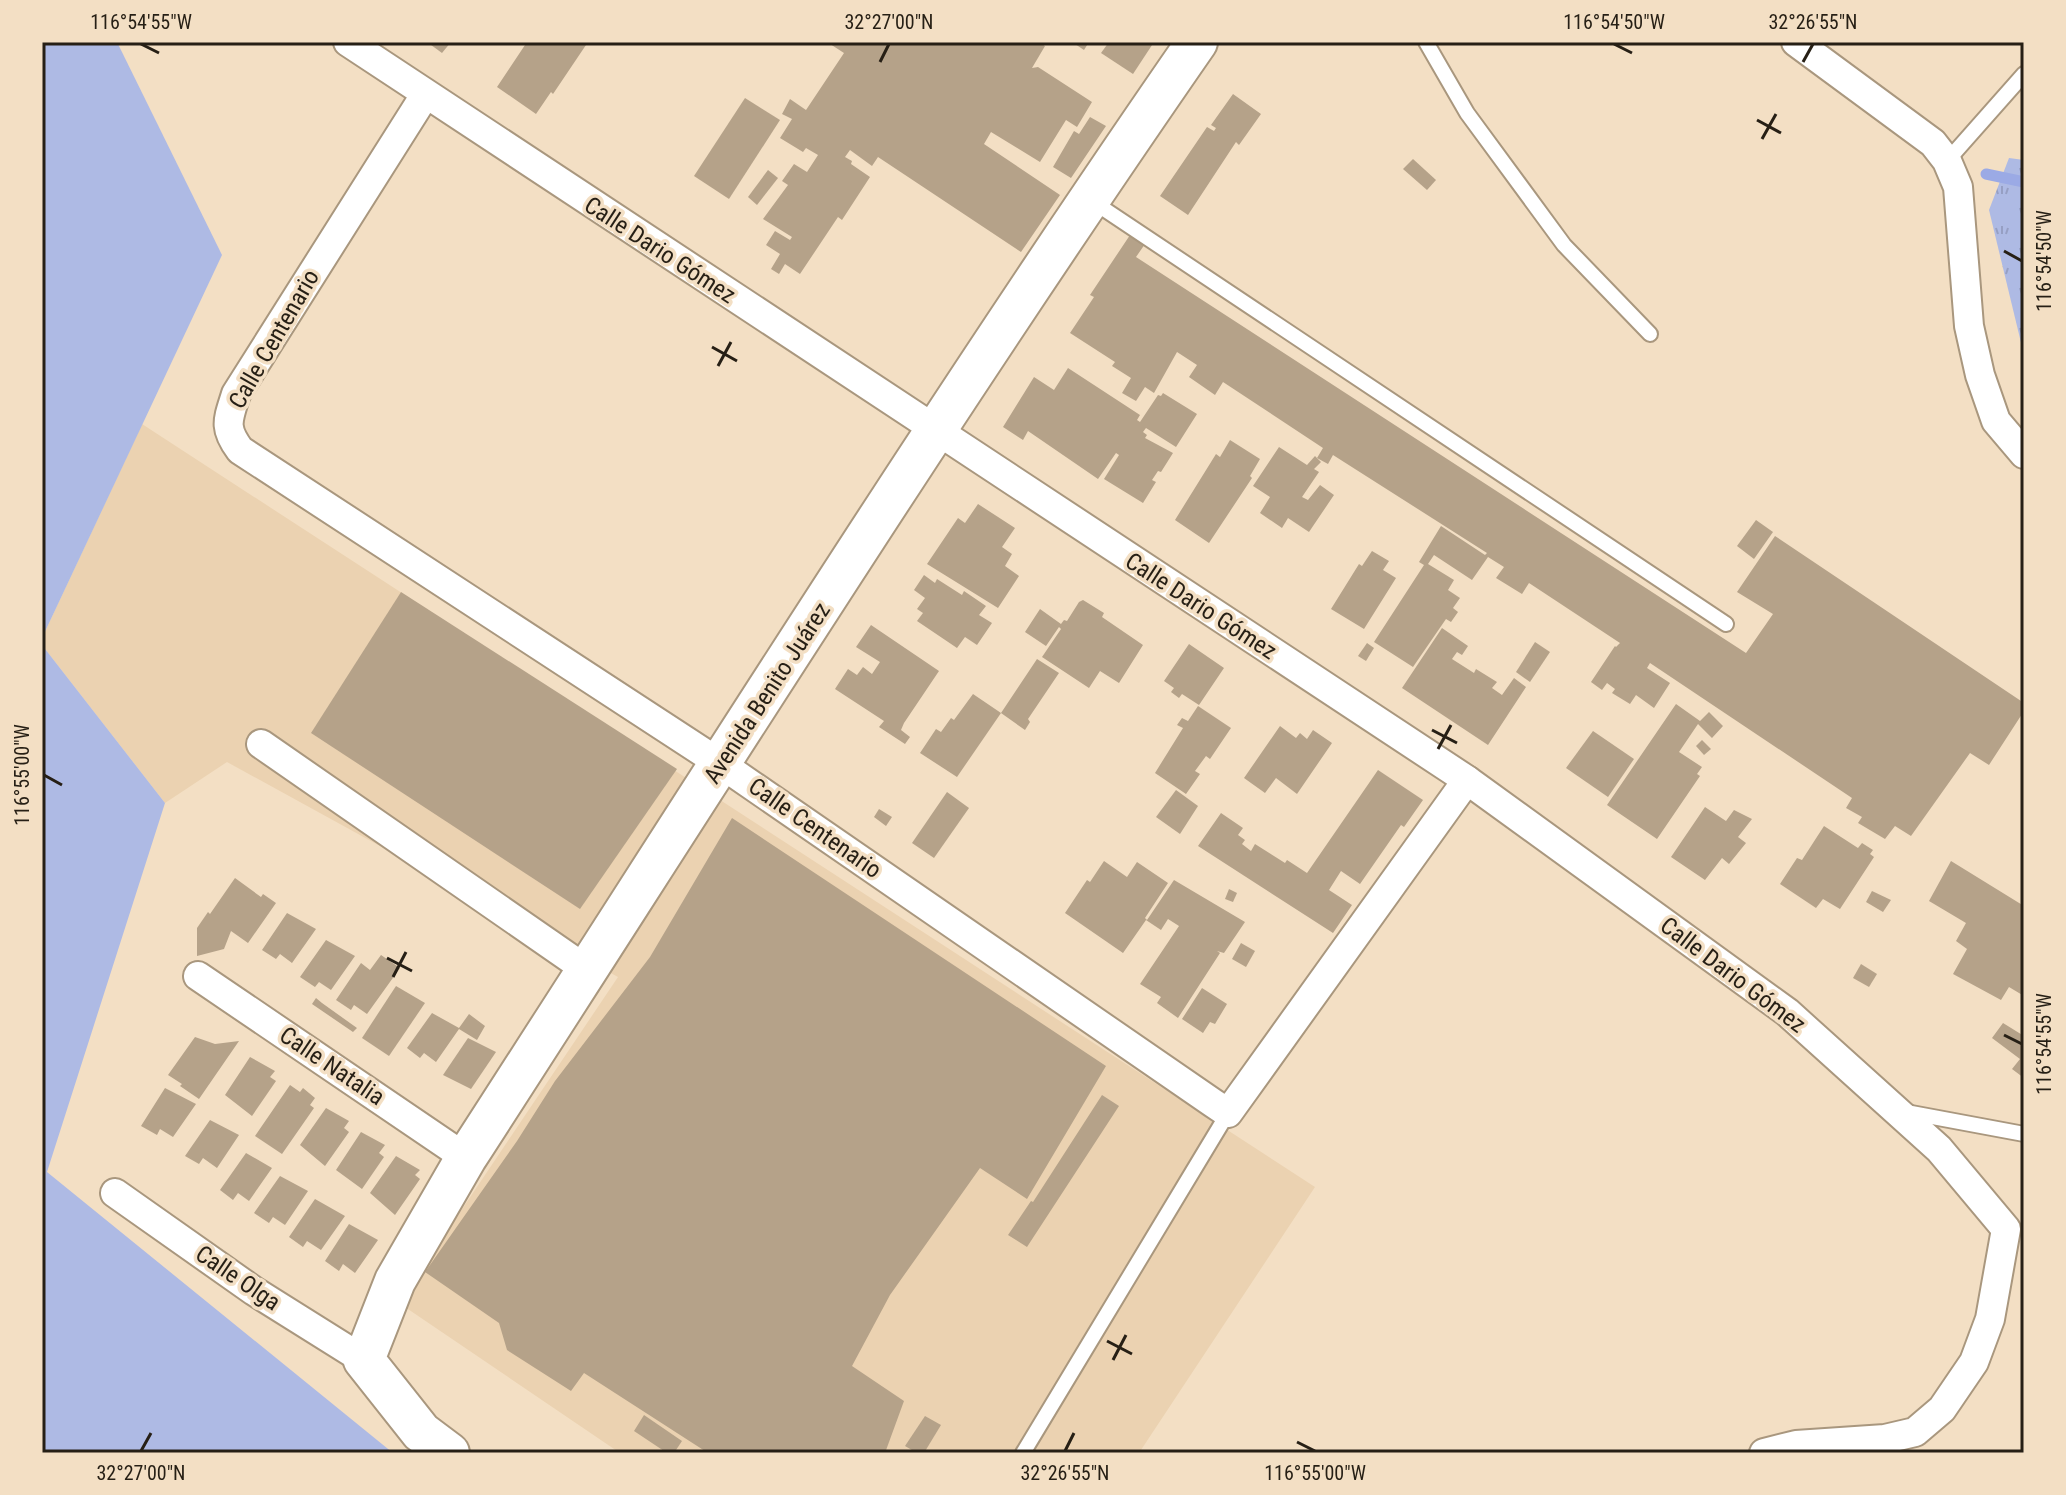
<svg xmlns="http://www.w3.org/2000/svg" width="2066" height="1495" font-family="'Roboto Condensed',sans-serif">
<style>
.built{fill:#ebd2b1}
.grass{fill:#aebae4}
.park{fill:url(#park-tufts)}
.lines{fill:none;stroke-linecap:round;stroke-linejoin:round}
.stream{stroke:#9baae5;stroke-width:11}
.building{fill:#b5a289}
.lane-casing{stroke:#a9977e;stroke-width:18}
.street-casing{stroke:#a9977e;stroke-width:32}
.secondary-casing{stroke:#a9977e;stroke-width:44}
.lane{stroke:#fff;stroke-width:14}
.street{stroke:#fff;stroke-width:28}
.secondary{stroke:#fff;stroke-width:40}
.ticks{fill:none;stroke:#261f15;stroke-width:3}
.labels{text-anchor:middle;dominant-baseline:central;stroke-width:7;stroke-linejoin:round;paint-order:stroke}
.street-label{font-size:24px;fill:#261f15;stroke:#f3dfc4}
.neatline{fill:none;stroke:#261f15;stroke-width:3}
.ticks-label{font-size:20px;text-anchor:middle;fill:#261f15}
</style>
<defs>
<pattern id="park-tufts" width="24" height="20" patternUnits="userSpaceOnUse" patternTransform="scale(2)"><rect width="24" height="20" fill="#aebae4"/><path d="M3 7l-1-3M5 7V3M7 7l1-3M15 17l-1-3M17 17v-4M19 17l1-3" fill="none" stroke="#969fc3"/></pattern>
</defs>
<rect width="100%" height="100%" fill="#f3dfc4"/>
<path class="built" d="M142 424 1315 1187 1139 1453H620L399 1303 618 977 227 762 165 803 42 645V638Z"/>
<g class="grass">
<path d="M42 42H117L222 255 42 638Z"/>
<path d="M42 645 165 803 47 1172 393 1453H42Z"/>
</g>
<path class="park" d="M2009 158 2024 160V355L1989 210Z"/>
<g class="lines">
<path class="stream" d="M1986 174 2024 182"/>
</g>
<g class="building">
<path d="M427 42H451L442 53Z"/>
<path d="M527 42H583L586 45 553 94 551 92 536 114 497 87Z"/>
<path d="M827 42H1039L1045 46 1032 68 1038 67 1092 102 1077 127 1066 120 1040 162 991 132 984 144 1060 195 1021 252 878 157 872 166 850 150 845 157 852 161 851 164 870 177 842 220 838 217 800 274 785 264 779 274 771 269 780 254 766 245 775 231 790 240 792 237 763 219 788 185 782 181 794 164 807 172 818 155 806 148 803 152 780 138 792 119 782 114 790 99 806 110 844 53Z"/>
<path d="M1072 42H1089L1084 50Z"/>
<path d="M1109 42H1154L1133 74 1101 53Z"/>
<path d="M1233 94 1261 114 1239 145 1236 142 1188 215 1160 196 1207 127 1214 131 1216 128 1211 125Z"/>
<path d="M745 98 780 120 729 199 694 176Z"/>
<path d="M1090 117 1106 126 1071 178 1053 167 1074 131 1079 134Z"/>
<path d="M1413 159 1436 180 1427 190 1403 169Z"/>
<path d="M768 170 778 178 757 205 748 197Z"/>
<path d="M1130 235 1145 244 1136 257 1746 653 1773 614 1737 592 1775 536 2024 703V711L1989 765 1970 753 1911 836 1895 826 1885 839 1858 823 1862 817 1846 808 1852 798 1650 663 1647 668 1670 683 1654 708 1636 695 1630 704 1612 693 1615 689 1607 683 1602 690 1591 682 1615 646 1616 647 1620 643 1529 583 1522 594 1496 578 1504 567 1488 557 1472 580 1434 555 1428 564 1454 580 1448 590 1460 598 1453 608 1458 612 1451 622 1446 619 1413 667 1374 642 1424 565 1419 562 1441 526 1485 555 1487 553 1333 455 1328 464 1317 458 1323 448 1223 382 1215 395 1189 377 1197 365 1177 352 1154 393 1145 387 1136 401 1122 393 1131 378 1112 366 1115 362 1070 333 1094 297 1090 295Z"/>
<path d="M1068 368 1140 415 1137 420 1140 422 1158 395 1161 396 1163 393 1197 414 1176 447 1146 428 1143 432 1147 435 1145 438 1173 453 1161 472 1158 471 1152 480 1156 482 1143 503 1104 479 1119 455 1116 453 1098 479 1028 431 1023 440 1003 427 1034 377 1054 390Z"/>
<path d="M1230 440 1260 459 1250 476 1252 478 1209 543 1175 520 1216 454 1220 457Z"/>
<path d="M1279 447 1307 465 1315 456 1321 462 1314 469 1319 472 1302 497 1308 500 1320 485 1334 495 1309 532 1288 518 1282 528 1260 513 1270 497 1253 486Z"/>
<path d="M978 504 1015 528 1002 547 1012 554 1005 566 1019 576 998 608 927 564 958 518 965 523Z"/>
<path d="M1756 520 1773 532 1754 559 1737 546Z"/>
<path d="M1372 551 1389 561 1383 570 1396 578 1364 629 1331 609 1359 564 1362 566Z"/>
<path d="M924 575 935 583 937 579 962 595 964 591 986 606 979 615 992 623 977 645 965 637 957 648 917 621 923 613 917 609 925 598 914 590Z"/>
<path d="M401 592 677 769 580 909 311 733Z"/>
<path d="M1083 600 1104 613 1102 617 1143 645 1119 683 1100 671 1089 688 1042 657 1061 629 1059 627 1046 646 1025 632 1040 609 1061 624 1064 620 1067 621 1079 602Z"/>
<path d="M871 625 939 671 904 723 901 730 910 737 905 744 879 727 884 721 835 689 848 669 857 675 863 667 872 674 880 662 856 647Z"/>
<path d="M1442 628 1468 646 1462 655 1457 652 1452 659 1474 673 1476 669 1497 682 1492 688 1502 695 1514 678 1526 687 1488 745 1402 688Z"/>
<path d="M1535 642 1550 652 1530 682 1516 672Z"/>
<path d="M1367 643 1374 648 1366 661 1358 656Z"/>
<path d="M1189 644 1224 668 1199 705 1182 694 1179 698 1171 692 1174 688 1164 681Z"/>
<path d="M1037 659 1059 673 1028 719 1030 722 1025 730 1001 713Z"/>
<path d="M973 694 1001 713 957 777 920 753 936 729 941 732 951 718 954 720Z"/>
<path d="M1676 704 1700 721 1709 712 1723 726 1712 738 1698 724 1679 752 1702 767 1697 774 1700 776 1657 839 1607 805Z"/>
<path d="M1198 706 1231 728 1210 759 1206 756 1195 771 1200 774 1186 794 1155 773 1183 728 1177 725 1182 718 1188 721Z"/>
<path d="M1280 726 1296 738 1300 733 1307 739 1313 730 1332 743 1297 794 1276 778 1265 793 1244 778Z"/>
<path d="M1593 731 1634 759 1608 797 1566 768Z"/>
<path d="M1702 740 1711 749 1704 755 1696 746Z"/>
<path d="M1378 770 1423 800 1404 827 1401 825 1360 884 1341 871 1329 890 1352 905 1333 933 1198 846 1221 813 1243 828 1238 835 1245 840 1242 844 1251 851 1255 844 1285 863 1287 860 1307 873Z"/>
<path d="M1176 790 1198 806 1180 834 1156 817Z"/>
<path d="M947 792 969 808 934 858 912 843Z"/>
<path d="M1705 807 1726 821 1734 810 1752 819 1738 837 1746 843 1729 864 1722 858 1705 880 1671 857Z"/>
<path d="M879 809 892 817 886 826 874 817Z"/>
<path d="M732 818 1106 1066 1027 1199 980 1168 890 1295 852 1366 904 1401 885 1453H708L584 1373 571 1391 507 1350 499 1323 425 1272 517 1141 555 1081 650 957Z"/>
<path d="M1824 826 1858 848 1862 843 1873 850 1870 854 1874 857 1840 909 1823 899 1816 908 1780 884 1797 858 1802 860Z"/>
<path d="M1104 861 1127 877 1137 862 1168 883 1145 918 1147 920 1174 880 1245 922 1224 953 1217 951 1220 953 1178 1018 1157 1003 1161 997 1140 984 1179 926 1168 919 1161 930 1146 920 1123 953 1065 913 1087 880 1090 882Z"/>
<path d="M1951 861 2024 906V996L2009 987 2001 1000 1953 974 1967 949 1956 941 1966 923 1929 901Z"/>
<path d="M235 878 261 897 263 894 276 903 248 943 231 931 224 949 197 956V928L208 912 210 914Z"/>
<path d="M1229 889 1237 893 1233 902 1225 899Z"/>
<path d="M1872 891 1891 900 1883 912 1866 902Z"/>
<path d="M287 913 316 929 292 963 280 954 276 959 262 950Z"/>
<path d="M326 940 355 956 331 990 319 982 315 987 300 977Z"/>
<path d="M1241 943 1255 951 1246 967 1232 959Z"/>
<path d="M381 955 400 968 367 1014 354 1005 351 1010 336 1000 361 963 370 970Z"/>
<path d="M1861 964 1877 974 1869 987 1853 978Z"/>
<path d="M396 986 425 1003 389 1056 362 1038Z"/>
<path d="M1202 988 1227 1004 1215 1024 1210 1022 1203 1033 1182 1019Z"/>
<path d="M316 998 322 1003 357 1028 353 1032 312 1004Z"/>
<path d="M432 1013 459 1028 469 1014 485 1026 477 1040 459 1029 436 1062 424 1053 420 1058 407 1048Z"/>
<path d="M2003 1023 2024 1036V1078L2012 1069 2020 1059 1992 1038Z"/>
<path d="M195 1037 215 1044 239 1041 199 1099 180 1086 182 1084 168 1075Z"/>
<path d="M468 1038 496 1052 471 1089 443 1075Z"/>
<path d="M250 1057 275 1071 270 1077 276 1081 252 1116 225 1095Z"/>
<path d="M290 1085 300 1092 303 1088 315 1098 310 1105 314 1108 282 1154 255 1136Z"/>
<path d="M165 1088 196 1104 173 1137 160 1129 157 1135 141 1126Z"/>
<path d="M1102 1095 1119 1106 1027 1247 1008 1235 1031 1201 1033 1202Z"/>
<path d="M326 1108 349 1121 344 1128 349 1132 325 1166 300 1145Z"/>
<path d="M210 1120 239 1135 217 1168 203 1158 199 1164 185 1156Z"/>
<path d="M361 1132 385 1145 379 1153 384 1157 362 1189 336 1170Z"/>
<path d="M246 1153 272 1168 249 1201 238 1193 233 1200 220 1190Z"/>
<path d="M396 1156 420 1170 415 1175 420 1179 395 1215 370 1193Z"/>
<path d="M280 1176 308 1191 285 1225 273 1217 269 1223 254 1213Z"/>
<path d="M315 1199 345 1216 321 1250 307 1241 303 1247 289 1237Z"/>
<path d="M349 1224 378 1240 355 1273 343 1264 339 1271 325 1261Z"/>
<path d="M644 1415 682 1441 674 1453H667L634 1431Z"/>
<path d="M925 1416 941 1425 924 1453H917L905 1446Z"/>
</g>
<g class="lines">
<defs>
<g id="lane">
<path d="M1426 42 1467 113 1564 245 1650 334"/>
<path d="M1947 161 2024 74"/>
<path d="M1092 201 1726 624"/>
<path d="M1906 1112 2024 1134"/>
<path d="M1023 1453 1228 1113"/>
</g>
<g id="street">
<path d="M348 42 1467 780 1787 1012 1939 1149 2006 1229 1990 1319 1974 1362 1942 1409 1915 1432 1885 1439 1796 1445 1764 1453"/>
<path d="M1796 42 1933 143 1947 161 1958 187 1969 326 1980 375 1996 421 2024 454"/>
<path d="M425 95 236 394C228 420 223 427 240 450L721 764 1213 1103 1228 1113 1467 780"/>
<path d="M261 744 587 970"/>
<path d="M198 976 466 1158"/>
<path d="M115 1193 254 1291 364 1360"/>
</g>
<path id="secondary" d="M449 1453 421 1432 364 1360 395 1281 466 1158C707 785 944 407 1197 42"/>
</defs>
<use href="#lane" class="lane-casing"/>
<use href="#street" class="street-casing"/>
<use href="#secondary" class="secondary-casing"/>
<use href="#lane" class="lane"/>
<use href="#street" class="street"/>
<use href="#secondary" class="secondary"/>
</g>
<path class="ticks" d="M141 44 159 53M1614 44 1632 53M880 62 889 44M1803 62 1813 44M1757 120 1781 133M1762 139 1776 114M2004 251 2022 261M712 347 737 361M718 366 731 342M1432 730 1457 743M1438 749 1451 725M44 775 62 785M387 958 412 971M393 977 406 952M2004 1035 2022 1044M1107 1341 1132 1354M1113 1360 1126 1335M1297 1442 1315 1451M141 1451 151 1433M1065 1451 1074 1433"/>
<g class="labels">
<g class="street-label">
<text transform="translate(660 250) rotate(33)">Calle Dario Gómez</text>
<text transform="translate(274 339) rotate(-60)">Calle Centenario</text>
<text transform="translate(1201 606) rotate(33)">Calle Dario Gómez</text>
<text transform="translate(767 693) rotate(-57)">Avenida Benito Juárez</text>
<text transform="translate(815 828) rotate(35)">Calle Centenario</text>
<text transform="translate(1733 975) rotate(37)">Calle Dario Gómez</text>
<text transform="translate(332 1066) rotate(34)">Calle Natalia</text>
<text transform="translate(238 1278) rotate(34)">Calle Olga</text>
</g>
</g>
<rect width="2066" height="1495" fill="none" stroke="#f3dfc4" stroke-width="88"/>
<rect x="44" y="44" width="1978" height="1407" class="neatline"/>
<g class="ticks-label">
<text x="141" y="29">116°54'55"W</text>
<text x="889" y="29">32°27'00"N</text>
<text x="1614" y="29">116°54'50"W</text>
<text x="1813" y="29">32°26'55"N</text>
<text transform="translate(2044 261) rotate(-90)" y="7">116°54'50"W</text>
<text transform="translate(22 775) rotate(-90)" y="7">116°55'00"W</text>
<text transform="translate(2044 1044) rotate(-90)" y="7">116°54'55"W</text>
<text x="141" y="1480">32°27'00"N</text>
<text x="1065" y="1480">32°26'55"N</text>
<text x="1315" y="1480">116°55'00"W</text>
</g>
</svg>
